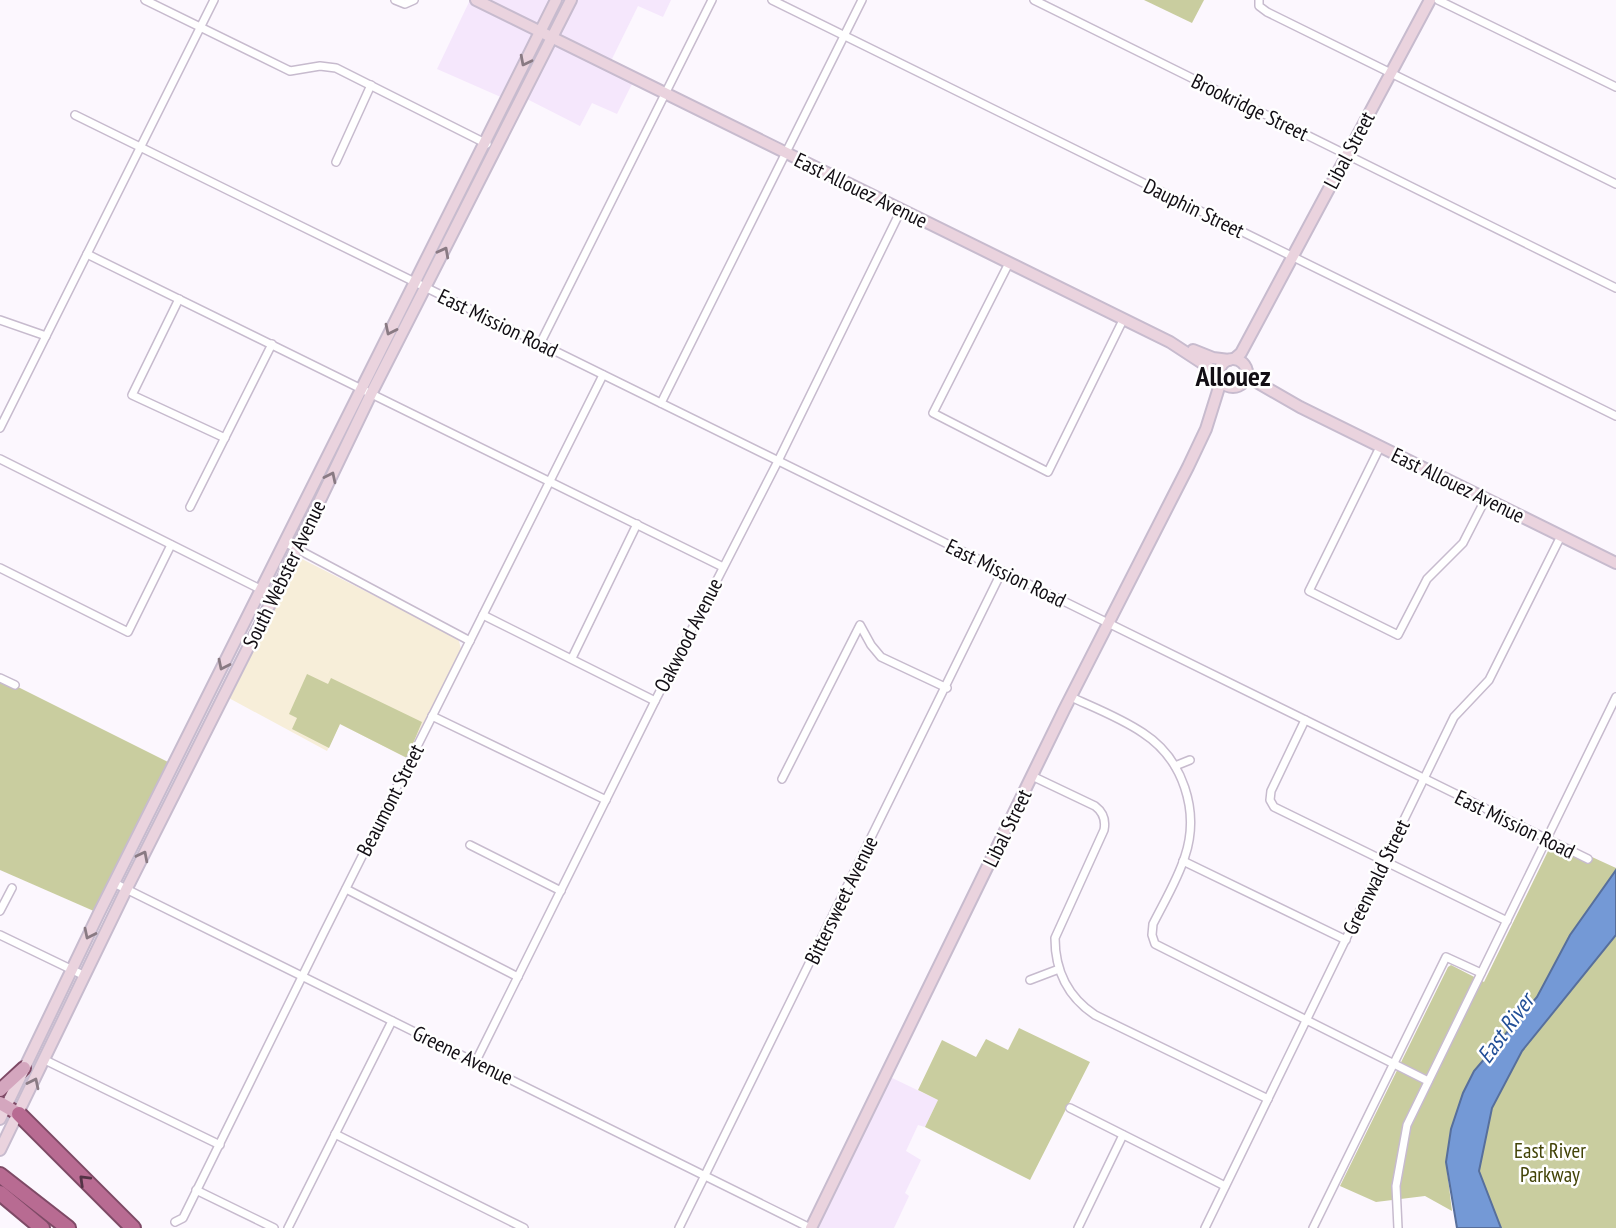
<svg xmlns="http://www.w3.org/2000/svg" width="1616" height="1228" font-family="'PT Sans Narrow',sans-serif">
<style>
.built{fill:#f5e7fc}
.education{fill:#f7eed9}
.green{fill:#c9cd9f}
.water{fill:#7499d6;stroke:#576f9c;stroke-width:2}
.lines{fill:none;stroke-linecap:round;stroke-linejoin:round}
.street-casing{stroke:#c7bbce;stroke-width:10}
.secondary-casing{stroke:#c7bbce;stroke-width:14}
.primary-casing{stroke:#7e4a66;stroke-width:16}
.highway-casing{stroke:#7e4a66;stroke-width:18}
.street{stroke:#fff;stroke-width:7}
.secondary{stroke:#ead3de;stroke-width:10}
.primary{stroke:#d4a6be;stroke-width:12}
.highway{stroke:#b86b92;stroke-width:14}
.oneway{stroke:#897a83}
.oneway2{stroke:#543346}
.labels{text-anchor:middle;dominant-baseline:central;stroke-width:5;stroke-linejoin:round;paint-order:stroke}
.street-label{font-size:21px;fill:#120e14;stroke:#fff}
.park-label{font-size:21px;fill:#434408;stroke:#fff}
.water-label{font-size:23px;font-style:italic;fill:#224f97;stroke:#fff}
.district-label{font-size:28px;font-weight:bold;fill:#120e14;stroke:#fff}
</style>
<rect width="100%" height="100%" fill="#fcf7fe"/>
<g class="built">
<path d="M470 0H556L503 98 437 69Z"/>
<path d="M571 0H671L663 17 638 6 609 65 633 82 617 114 592 103 580 126 523 97Z"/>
<path d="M886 1075 938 1100 925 1127 918 1125 906 1151 921 1160 905 1193 909 1196 894 1228H811Z"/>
</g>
<path class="education" d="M300 558 452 635 459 641 461 649 407 758 340 724 327 751 227 697 295 561Z"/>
<g class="green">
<path d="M1144 0H1204L1192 23Z"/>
<path d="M307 674 328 684 331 678 422 722 407 758 340 724 329 748 292 729 297 718 289 714Z"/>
<path d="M0 678 174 765 96 912 0 870Z"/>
<path d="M1554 848 1588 863 1592 857 1616 868V870L1570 935 1537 997 1474 1071 1451 1129 1446 1162 1452 1211 1425 1196 1376 1202 1340 1186 1448 967 1451 965 1484 982 1549 849Z"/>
<path d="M1616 935V1228H1501L1479 1171 1492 1108 1522 1051Z"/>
<path d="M1019 1028 1090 1062 1030 1180 925 1127 938 1100 918 1090 942 1040 976 1057 986 1039 1008 1050Z"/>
</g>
<path class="water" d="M1616 870V935L1522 1051 1492 1108 1479 1171 1501 1228H1457L1446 1162 1451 1129 1463 1093 1474 1071 1537 997 1570 935Z"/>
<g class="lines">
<defs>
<g id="street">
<path d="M145 0 290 71 320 66 336 68 487 144"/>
<path d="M395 0 405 4 414 0"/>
<path d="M772 0 1616 416"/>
<path d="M1034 0 1616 288"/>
<path d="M1259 0V6L1267 12 1616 184"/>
<path d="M1438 0 1616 87"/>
<path d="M75 115 1588 859"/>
<path d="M336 162 371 85"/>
<path d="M87 254 723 567"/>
<path d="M1009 263 933 413 1048 472 1123 320"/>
<path d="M179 299 132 395 225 438"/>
<path d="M0 320 46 336"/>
<path d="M540 344 712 0"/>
<path d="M661 403 862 0"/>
<path d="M0 428 214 0"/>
<path d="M1380 447 1309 591 1398 635 1427 579 1463 543 1486 498"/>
<path d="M0 459 274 596"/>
<path d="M190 507 272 344"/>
<path d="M286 543 470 641"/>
<path d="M0 568 128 632 171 545"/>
<path d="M483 615 655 701"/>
<path d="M572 658 637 524"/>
<path d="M0 678 15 685"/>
<path d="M1071 697C1095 708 1121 718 1143 733 1183 759 1200 811 1185 856 1178 879 1164 902 1153 924L1152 935 1155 944 1428 1081"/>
<path d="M432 716 606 800"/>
<path d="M1305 720 1271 791 1270 800 1274 807 1507 921"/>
<path d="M1175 766 1190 760"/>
<path d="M1032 776 1095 806C1103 812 1106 820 1104 830L1055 938C1055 970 1068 997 1095 1015L1268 1099"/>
<path d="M782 779 860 625 871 645 881 657 947 688"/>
<path d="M470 845 561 891"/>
<path d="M1183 861 1346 940"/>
<path d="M114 883 810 1228"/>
<path d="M346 889 518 977"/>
<path d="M0 911 12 888"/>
<path d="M0 935 85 976"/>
<path d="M1030 980 1059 969"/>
<path d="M45 1060 220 1145"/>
<path d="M476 1061 655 701 778 461 901 210"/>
<path d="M1070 1108 1225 1186"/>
<path d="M335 1134 524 1228"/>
<path d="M196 1190 274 1228"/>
<path d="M175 1222 183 1218C321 936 462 656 603 375"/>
<path d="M288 1228 392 1021"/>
<path d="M679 1228 1002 571"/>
<path d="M1078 1228 1123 1135"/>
<path d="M1205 1228 1454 717 1489 680 1561 536"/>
<path d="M1313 1228 1446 957 1481 973"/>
<path d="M1398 1228 1396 1186 1407 1125 1616 697"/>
</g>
<g id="secondary">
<path d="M476 0 1170 342 1219 374"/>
<path d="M1193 350 1213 358 1229 360"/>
<circle cx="1233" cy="373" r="14"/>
<path d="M1234 359 1241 353 1430 0"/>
<path d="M1248 373 1253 380 1300 407 1616 563"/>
<path d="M0 1119 99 913 556 0"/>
<path d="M0 1150 126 890 274 596 371 394 571 0"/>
<path d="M811 1228 1064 710 1188 467 1206 429 1221 381"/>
</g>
<g id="primary">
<path d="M0 1090 24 1068"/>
<path d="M0 1103 19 1114"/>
</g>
<g id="highway">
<path d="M19 1114 133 1228"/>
<path d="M0 1175 68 1228"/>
<path d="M0 1193 42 1228"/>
</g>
</defs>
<use href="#street" class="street-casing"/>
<use href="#secondary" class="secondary-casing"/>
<use href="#primary" class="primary-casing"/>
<use href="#highway" class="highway-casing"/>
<use href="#street" class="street"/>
<use href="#secondary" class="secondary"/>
<use href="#primary" class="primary"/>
<use href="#highway" class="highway"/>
</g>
<defs><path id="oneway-chevron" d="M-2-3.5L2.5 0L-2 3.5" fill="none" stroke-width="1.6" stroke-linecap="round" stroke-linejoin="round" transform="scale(1.75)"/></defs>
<g class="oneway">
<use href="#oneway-chevron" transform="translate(525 61) rotate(117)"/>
<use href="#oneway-chevron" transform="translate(444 252) rotate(-62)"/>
<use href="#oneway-chevron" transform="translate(390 330) rotate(116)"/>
<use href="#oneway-chevron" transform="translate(331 477) rotate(-64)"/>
<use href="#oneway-chevron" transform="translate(223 665) rotate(116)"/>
<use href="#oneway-chevron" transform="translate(143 856) rotate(-63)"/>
<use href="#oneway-chevron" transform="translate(89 934) rotate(116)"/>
<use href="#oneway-chevron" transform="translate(34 1083) rotate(-64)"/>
</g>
<use class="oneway2" href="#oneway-chevron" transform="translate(84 1180) rotate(-136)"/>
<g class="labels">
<g class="street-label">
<text transform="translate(1250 107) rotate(26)">Brookridge Street</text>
<text transform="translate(1349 150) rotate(-62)">Libal Street</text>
<text transform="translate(861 190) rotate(26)">East Allouez Avenue</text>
<text transform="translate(1194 208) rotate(26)">Dauphin Street</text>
<text transform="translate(498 323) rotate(26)">East Mission Road</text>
<text transform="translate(1458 485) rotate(26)">East Allouez Avenue</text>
<text transform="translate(1006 573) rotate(26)">East Mission Road</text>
<text transform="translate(284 574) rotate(-64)">South Webster Avenue</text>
<text transform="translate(688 635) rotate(-63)">Oakwood Avenue</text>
<text transform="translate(390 800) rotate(-63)">Beaumont Street</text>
<text transform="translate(1515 824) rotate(26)">East Mission Road</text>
<text transform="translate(1007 828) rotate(-64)">Libal Street</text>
<text transform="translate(1376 877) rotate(-64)">Greenwald Street</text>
<text transform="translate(841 900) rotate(-64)">Bittersweet Avenue</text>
<text transform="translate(463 1055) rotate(26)">Greene Avenue</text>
</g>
<g class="park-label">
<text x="1550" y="1150">East River<tspan x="1550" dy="24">Parkway</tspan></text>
</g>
<g class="water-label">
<text transform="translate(1505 1028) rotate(-54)">East River</text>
</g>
<g class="district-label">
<text x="1233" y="375">Allouez</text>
</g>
</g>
</svg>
